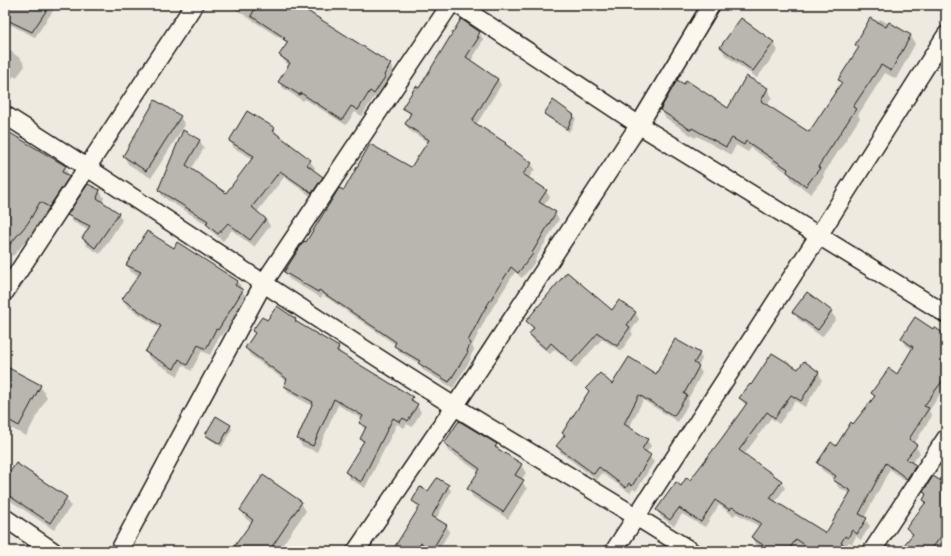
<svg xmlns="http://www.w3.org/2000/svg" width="951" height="556" font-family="'Indie Flower',sans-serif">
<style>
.shadow{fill:#0003}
.building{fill:#b9b6af;stroke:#1c1c1c}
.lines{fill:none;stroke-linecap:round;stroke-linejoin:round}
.minor-casing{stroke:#1c1c1c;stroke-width:20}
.minor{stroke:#fbf7ec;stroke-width:17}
</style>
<rect width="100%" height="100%" fill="#eeeadf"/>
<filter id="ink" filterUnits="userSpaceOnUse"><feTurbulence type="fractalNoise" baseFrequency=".025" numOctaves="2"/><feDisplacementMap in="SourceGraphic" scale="8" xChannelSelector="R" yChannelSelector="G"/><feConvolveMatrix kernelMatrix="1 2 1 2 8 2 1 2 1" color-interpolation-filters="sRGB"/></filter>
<g filter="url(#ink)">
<g class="shadow">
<path d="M5 5H57L35 37 5 22Z"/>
<path d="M229 5H296L391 64 394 71 378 100 374 97 362 116 355 112 346 125 305 99 303 101 283 88 279 82 289 65 284 61 280 55 287 44 286 42Z"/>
<path d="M880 19 911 36 915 44 896 79 885 73 858 115 860 118 823 175 824 177 811 194 792 180 789 174 751 148 748 152 736 145 731 155 697 136 695 138 666 118 661 110 729 109 767 89 772 97 767 106 810 133 842 84 839 80 859 49 856 45Z"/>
<path d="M479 32 483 39 481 44 471 61 498 79 501 85 476 125 506 144 508 147 531 163 535 169 528 179 546 191 550 197 543 206 555 213 559 219 535 260 536 261 522 278 515 272 486 318 472 346 474 350 470 357 471 359 453 388 423 370 420 364 399 352 396 345 323 295 321 298 289 279 285 272 340 190 345 191 411 169 429 143 409 130 406 124 411 116 404 108 419 89Z"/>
<path d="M773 43 778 50 757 78 725 55 721 47Z"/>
<path d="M5 47 21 59 25 66 16 78 14 76 10 80 5 76Z"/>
<path d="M553 101 574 116 576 119 569 132 547 117 545 114Z"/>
<path d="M180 117 185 125 151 178 128 164 124 156Z"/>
<path d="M274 128 278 136 310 161 315 168 313 170 322 177 326 184 316 200 284 177 257 212 266 219 270 226 254 247 232 230 223 241 211 231 208 225 163 197 159 190 183 131 200 141 204 148 191 170 226 194 253 159 234 148 230 141Z"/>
<path d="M5 130 65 167 74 186 55 216 46 211 33 233 13 256 5 248Z"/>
<path d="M88 186 100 191 104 198 102 203 118 213 122 220 100 254 87 246 83 238 88 230 73 222 69 215Z"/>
<path d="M174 249 238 281 246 298 222 336 220 335 210 355 202 351 191 371 183 365 178 376 150 359 146 352 161 329 127 306 123 299 139 276 131 272 127 265Z"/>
<path d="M612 312H635L639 319 631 331 633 334 621 351 602 339 576 368 555 349 550 354 534 341 530 335 534 330 527 321Z"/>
<path d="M794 312H831L836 319 822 337 798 319Z"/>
<path d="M295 320 297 324 338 348 342 355 412 397 421 412 412 427 407 424 404 428 397 424 365 488 350 479 346 472 364 443 361 439 365 430 360 423 362 419 338 405 317 452 302 446 298 439 312 406 289 393 285 386 287 382 250 355 246 348 256 334 254 331 267 321Z"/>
<path d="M902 338 946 341V385L929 411 932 416 914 444 920 453 911 464 915 466 919 473 911 485 890 469 864 518 870 526 861 540 856 536 852 544 849 542 843 551H762L763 549 756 544 753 538 760 527 736 513 734 516 719 505 705 527 682 514 674 526 661 517 657 510 681 487 690 482 746 406 740 398 752 386 798 371 804 362 819 373 822 380 805 407 795 401 779 424 771 418 744 455 781 482 785 488 775 502 826 534 850 494 838 487 835 479 822 470 818 463 837 447 874 397 872 393 897 375 913 350 906 345Z"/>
<path d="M699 353 702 359 698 367 702 373 688 399 689 402 678 422 643 400 629 428 647 440 651 446 646 453 654 462 636 491 633 489 630 493 602 473 597 480 561 453 557 447 565 436 563 433 589 392 587 388 613 385 657 375Z"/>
<path d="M5 367 40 386 47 397 26 436 5 425Z"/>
<path d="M230 425 232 429 222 447 208 438 206 435Z"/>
<path d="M445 443 496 445 500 451 521 465 526 473 521 480 527 489 508 519 473 497 468 489 479 472 449 451Z"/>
<path d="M16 464 66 498 71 506 54 530 5 497V481Z"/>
<path d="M946 477V551H900L913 536 907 528 926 503 924 500 926 496 924 492 941 482Z"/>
<path d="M448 486 451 491 436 519 446 526 450 531 438 551H429L424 548 422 551H394L419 508 413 501Z"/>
<path d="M301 503 306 511 278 551H233L252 523 246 519 241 510Z"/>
</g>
<g class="building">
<path d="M5 5H50L32 32 5 19Z"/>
<path d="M257 5H298L391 64 384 75 385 77 374 94 370 91 358 110 351 106 342 120 301 93 300 95 278 82 290 63 279 55 288 42 283 39 285 38 251 16Z"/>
<path d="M741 18 774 42 753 71 720 47Z"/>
<path d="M870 18 886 27 889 22 911 35 891 71 881 65 853 107 856 109 818 167 820 168 806 186 787 172 788 169 746 141 744 145 732 138 726 147 692 128 691 130 660 110 677 80 684 84 686 80 728 108 746 76 768 88 761 101 809 132 842 82 838 80 859 47 855 45Z"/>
<path d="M461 19 480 32 477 37H479L466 57 498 79 472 121 506 143 505 144 532 163 523 174 547 190 539 202 556 212 532 253 533 254 518 273 511 267 483 312 468 341 471 343 467 351 468 352 449 382 418 363 420 361 394 346 396 342 319 290 318 292 284 272 304 241 306 242 339 188 344 190 370 144 411 167 429 140 405 124 411 113 402 108 416 86 419 88Z"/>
<path d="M155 100 181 116 146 171 123 156Z"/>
<path d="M553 100 574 115 567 129 544 114Z"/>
<path d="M247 111 275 128 273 131 311 160 307 165 323 177 312 193 280 171 252 207 266 219 250 240 228 223 218 234 206 224 208 221 158 190 183 130 200 140 186 165 226 193 254 156 229 141Z"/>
<path d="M5 130 66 166 62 172 70 176 49 207 40 202 28 223 5 250Z"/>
<path d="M88 184 100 190 97 198 119 213 95 248 82 238 90 226 67 215Z"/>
<path d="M147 231 174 248 177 242 238 281 235 285 243 290 218 330 216 329 206 349 198 345 187 365 179 359 174 369 145 352 161 326 122 299 141 272 126 265Z"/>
<path d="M567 272 612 310 619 300 636 312 627 325 630 327 617 346 598 333 572 362 551 343 546 349 529 334 534 328 526 321Z"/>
<path d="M807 292 832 311 818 330 792 312Z"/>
<path d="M277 306 296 319 295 321 339 347 337 351 413 397 411 400 418 404 408 421 403 418 400 422 393 418 361 482 345 472 364 441 360 439 366 427 359 423 363 416 334 399 313 446 297 439 313 402 284 386 287 379 245 348 255 333 252 331 262 317 267 320Z"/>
<path d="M915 317 933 329 934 327 946 335V376L924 406 929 408 909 439 917 445 906 459 916 465 907 479 886 463 859 514 867 518 857 534 852 530 848 538 845 536 841 543 853 551H814L796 539 788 551H772L751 537 761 523 732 507 730 510 715 500 701 522 679 508 670 520 656 510 676 482 681 486 686 478 690 480 722 438 747 403 739 398 750 384 751 385 772 353 798 369 804 361 819 372 801 401 791 395 775 418 767 412 739 450 782 481 770 498 826 533 851 491 833 480 836 476 817 463 831 442 836 446 851 422 853 424 875 396 871 393 889 368 897 374 913 347 901 338Z"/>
<path d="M675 339 700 353 694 363 699 366 684 394 687 395 674 416 639 395 624 424 648 439 642 449 651 455 632 486 629 483 626 488 599 467 594 474 556 446 565 435 562 433 589 391 586 388 600 373 612 384 629 357 656 374Z"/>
<path d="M5 366 41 385 19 426 5 418Z"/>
<path d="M216 416 231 425 220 444 205 435Z"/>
<path d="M459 421 497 444 495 447 522 464 515 475 524 480 503 512 467 489 480 469 444 443Z"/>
<path d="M16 463 67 497 50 523 5 493V479Z"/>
<path d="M263 475 302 502 269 551H231L253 520 240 510Z"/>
<path d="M933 476 946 484V530L930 551H899L913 534 906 528 926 502 923 500 926 494 923 492Z"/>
<path d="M437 478 449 485 432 516 447 525 432 550 421 543 416 551H392L420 506 412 501 420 487 428 491Z"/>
</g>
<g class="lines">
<defs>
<g id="minor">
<path d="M458 5 639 125 946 314"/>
<path d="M5 115C156 210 303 312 454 406 533 455 613 501 691 551"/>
<path d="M5 292 194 5"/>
<path d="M5 518 53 551"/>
<path d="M119 551 263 284 450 5"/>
<path d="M356 551 455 406 639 125 711 5"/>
<path d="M614 551 819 235 946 35"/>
<path d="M872 551 946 438"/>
</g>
</defs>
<use href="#minor" class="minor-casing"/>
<use href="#minor" class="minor"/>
</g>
</g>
<rect width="951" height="556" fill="none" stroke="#fbf7ec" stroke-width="20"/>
<rect x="10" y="10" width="931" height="536" fill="none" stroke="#1c1c1c" stroke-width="1.5" filter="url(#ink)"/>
</svg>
